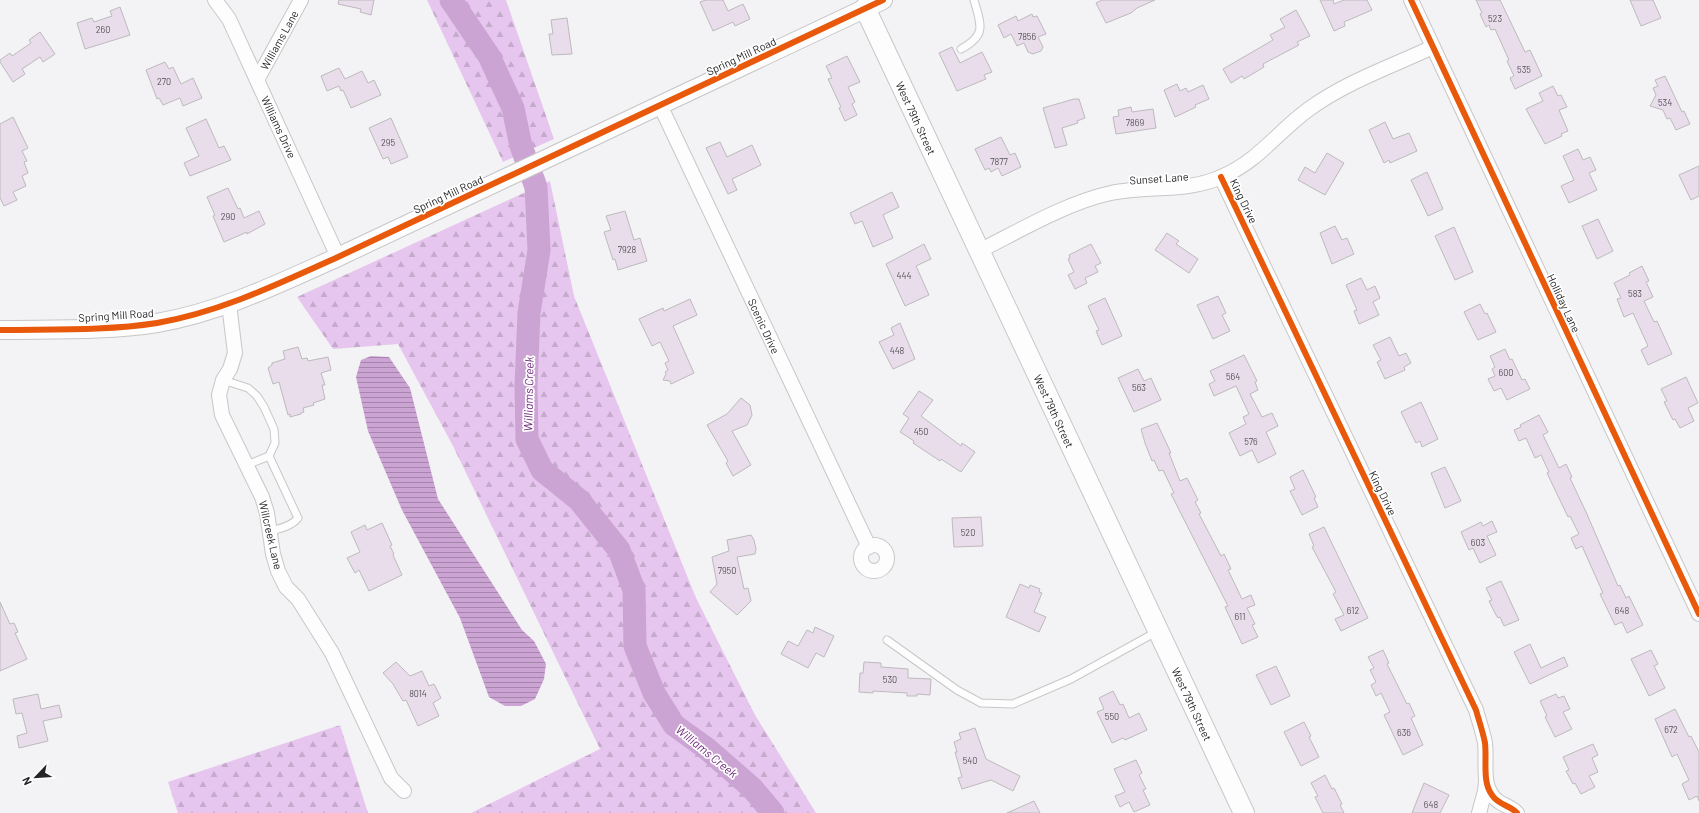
<svg xmlns="http://www.w3.org/2000/svg" width="1699" height="813" font-family="Barlow,sans-serif">
<style>
.forest{fill:url(#forest-firs)}
.water{fill:url(#water-rules)}
.lines{fill:none;stroke-linecap:round;stroke-linejoin:round}
.river{stroke:#cba4d4;stroke-width:23}
.building{fill:#e9ddec;stroke:#bcbabc}
.service-casing{stroke:#c8c7c8;stroke-width:9}
.minor-casing{stroke:#c8c7c8;stroke-width:16}
.tertiary-casing{stroke:#c8c7c8;stroke-width:20}
.secondary-casing{stroke:#c8c7c8;stroke-width:22}
.service{stroke:#fdfdfd;stroke-width:7}
.minor{stroke:#fdfdfd;stroke-width:14}
.tertiary{stroke:#fdfdfd;stroke-width:18}
.secondary{stroke:#fdfdfd;stroke-width:20}
.cycleway-casing{stroke:#fff;stroke-width:8}
.cycleway{stroke:#e8590c;stroke-width:6}
.labels{text-anchor:middle;dominant-baseline:central;stroke-width:3.5;stroke-linejoin:round;paint-order:stroke}
.number-label{font-size:9px;fill:#555257}
.street-label{font-size:11px;fill:#242325;stroke:#fff}
.water-label{font-size:12px;font-style:italic;fill:#702c7e;stroke:#fff}
</style>
<defs>
<pattern id="forest-firs" width="22" height="20" patternUnits="userSpaceOnUse"><rect width="22" height="20" fill="#e6c6ee"/><path d="M5 1l3.5 6h-7zM16 11l3.5 6h-7z" fill="#c5aacc"/></pattern>
<pattern id="water-rules" width="6" height="5" patternUnits="userSpaceOnUse"><rect width="6" height="5" fill="#cba4d4"/><path d="M0 2.5h6" fill="none" stroke="#a585ac"/></pattern>
</defs>
<rect width="100%" height="100%" fill="#f3f2f4"/>
<g class="forest">
<path d="M427 0H506L554 139 503 162Z"/>
<path d="M550 181 574 296 696 598 755 715 816 813H471L600 749 453 446 398 344 333 349 297 297Z"/>
<path d="M340 725 368 813H178L168 782Z"/>
</g>
<path class="water" d="M371 356 389 357 410 388 438 499 522 630 534 641 546 664 544 679 535 699 521 706H505L489 697 460 618 402 510 368 431 356 377 361 360Z"/>
<g class="lines">
<path class="river" d="M451 0 489 56 513 108 521 146 536 187 539 250 529 313 526 386 527 439 542 470 579 500 619 550 634 590 635 646 654 693 674 725 706 748 752 788 773 813"/>
</g>
<g class="building">
<path d="M339 0H374L371 15 360 12 361 9 338 4Z"/>
<path d="M706 0H723L728 11 743 4 750 19 735 26 733 22 713 31 700 2Z"/>
<path d="M1102 0H1155L1137 8 1131 13 1106 23 1096 3Z"/>
<path d="M1320 0H1333L1334 4 1344 0H1367L1372 10 1344 22 1345 26 1334 31Z"/>
<path d="M1476 0H1500L1525 52 1530 50 1542 76 1515 89 1510 78 1514 76 1507 61 1509 60 1495 29 1491 30 1489 25 1486 27 1480 14 1482 13Z"/>
<path d="M1630 0H1653L1661 18 1641 26Z"/>
<path d="M120 7 130 35 85 49 77 23 92 18 94 22 112 16 110 11Z"/>
<path d="M1296 10 1310 36 1297 42 1299 45 1263 64 1264 67 1244 79 1242 76 1231 83 1223 69 1273 40 1270 35 1285 27 1280 19Z"/>
<path d="M1032 14 1033 17 1037 16 1046 34 1038 37 1043 47 1041 51 1033 54 1028 52 1024 43 1017 46 1011 34 1004 38 998 25 1016 16 1018 21Z"/>
<path d="M567 18 572 54 552 55 549 34H553L551 20Z"/>
<path d="M40 32 55 54 43 62 40 57 22 69 25 74 13 82 0 62V60L10 53 12 56 31 43 29 40Z"/>
<path d="M952 47 960 63 982 52 992 72 984 75 986 79 957 91 939 53Z"/>
<path d="M847 56 860 82 848 87 855 102 852 104 857 115 845 121 839 108 841 107 828 79 832 78 826 66Z"/>
<path d="M165 62 169 69 173 67 181 84 193 78 202 98 183 106 180 98 163 105 159 98 157 99 146 70Z"/>
<path d="M339 68 345 79 362 71 368 83 374 80 381 95 351 108 343 90 341 91 339 86 327 91 321 76Z"/>
<path d="M1665 76 1682 112 1684 111 1690 124 1676 130 1670 118 1667 119 1663 110 1650 106 1656 95 1653 88 1658 86 1655 80Z"/>
<path d="M1177 84 1180 91 1186 88 1188 92 1203 85 1209 99 1195 105 1196 107 1175 117 1164 90Z"/>
<path d="M1553 86 1558 96 1561 95 1567 107 1559 110 1568 131 1561 134 1562 136 1545 144 1526 109 1543 101 1539 93Z"/>
<path d="M1074 99H1079L1085 118 1077 121 1078 123 1062 128 1067 145 1055 148 1043 108Z"/>
<path d="M1131 107 1132 112 1153 109 1156 128 1116 134 1113 117 1119 116 1118 110Z"/>
<path d="M13 117 28 148 22 151 27 161 24 162 28 173 22 176 26 186 13 192 17 200 4 206 0 198V124Z"/>
<path d="M391 118 408 157 391 164 388 157 383 159 369 128Z"/>
<path d="M206 119 219 148 224 146 231 160 190 176 184 163 199 156 186 128Z"/>
<path d="M1385 122 1393 139 1409 133 1417 151 1390 163 1389 160 1384 163 1369 130Z"/>
<path d="M1001 137 1010 155 1015 153 1021 167 1002 176 998 168 991 172 989 168 985 170 975 149Z"/>
<path d="M720 142 727 157 752 145 761 165 732 179 737 190 728 194 706 148Z"/>
<path d="M1578 149 1583 160 1590 157 1596 170 1589 173 1597 190 1569 203 1561 186 1574 180 1563 156Z"/>
<path d="M1327 153 1344 163 1325 195 1298 180 1305 167 1315 173Z"/>
<path d="M1699 166V196L1691 200 1679 175Z"/>
<path d="M1427 172 1443 209 1428 216 1411 180Z"/>
<path d="M228 188 238 209 240 208 244 218 259 211 265 224 247 234V232L224 242 213 216 215 215 207 197Z"/>
<path d="M892 192 899 207 883 215 893 238 873 247 862 221 855 224 850 213Z"/>
<path d="M625 211 634 240 640 238 647 261 618 270 615 259 613 260 604 232 611 230 606 216Z"/>
<path d="M1598 219 1613 251 1597 259 1582 226Z"/>
<path d="M1335 226 1342 240 1347 238 1354 254 1332 264 1320 233Z"/>
<path d="M1454 227 1473 272 1455 280 1435 236Z"/>
<path d="M1167 233 1179 241 1176 244 1198 259 1189 273 1155 250Z"/>
<path d="M924 244 931 259 916 266 929 295 905 306 886 264Z"/>
<path d="M1091 244 1101 263 1095 266 1098 272 1085 278 1087 283 1075 289 1068 275 1074 272 1068 259 1070 258 1069 255Z"/>
<path d="M1642 266 1649 281 1646 282 1653 297 1644 301 1654 322 1657 321 1672 354 1648 365 1641 350 1648 346 1633 313 1624 317 1617 299 1621 298 1614 283 1630 275 1629 273Z"/>
<path d="M1361 278 1367 290 1375 286 1380 298 1373 302 1379 315 1359 324 1354 311 1357 310 1346 285Z"/>
<path d="M1218 296 1226 313 1222 315 1230 331 1213 339 1197 305Z"/>
<path d="M1105 298 1122 336 1102 345 1096 331 1099 330 1088 306Z"/>
<path d="M690 299 697 315 673 326 694 373 671 384 670 381 663 380 666 374 665 372 668 370 665 363 669 361 660 342 652 346 639 319 663 308 664 311Z"/>
<path d="M1480 304 1485 314 1487 313 1496 332 1478 340 1464 312Z"/>
<path d="M900 323 915 359 893 369 879 342 894 335 891 328Z"/>
<path d="M1390 337 1399 356 1406 353 1411 363 1404 367 1405 370 1385 379 1377 362 1381 360 1373 345Z"/>
<path d="M298 347 302 359 307 358 308 361 328 357 331 370 321 373 325 385H322L325 399 313 403 314 405 303 408 304 412 301 413V414L290 417V414L288 415 279 382 273 384 268 368 272 365V363L285 359 283 351Z"/>
<path d="M1505 349 1510 360 1512 359 1522 380 1525 379 1530 389 1507 400 1501 388 1494 391 1488 379 1495 376 1492 369 1495 367 1490 356Z"/>
<path d="M1244 355 1257 381 1255 382 1258 390 1250 394 1262 417 1272 413 1278 426 1266 432 1276 454 1258 463 1252 450 1240 456 1229 433 1246 424 1243 417 1249 414 1236 386 1214 396 1209 384 1215 381 1210 371Z"/>
<path d="M1138 369 1144 381 1151 378 1161 400 1134 412 1118 378Z"/>
<path d="M1686 377 1698 403 1688 408 1694 421 1680 428 1675 419 1673 420 1664 402 1667 401 1661 389Z"/>
<path d="M919 391 933 400 921 416 961 446 962 443 975 452 961 472 941 459 940 461 913 443 914 441 900 432 909 418 903 414Z"/>
<path d="M741 398 750 405 752 415 747 425 732 431 751 465 733 476 726 463 728 461 707 425 727 414Z"/>
<path d="M1421 402 1438 439 1422 447 1420 441 1416 443 1401 412Z"/>
<path d="M1539 415 1548 432 1543 435 1559 468 1566 464 1572 477 1570 478 1586 512 1618 586 1620 585 1626 598 1629 596 1643 625 1627 633 1622 622 1615 625 1600 594 1603 593 1582 546 1576 549 1571 538 1579 534 1570 516 1568 517 1547 473 1549 472 1541 455 1535 458 1526 438 1519 441 1514 430 1521 427 1520 425Z"/>
<path d="M1157 423 1171 453H1169L1180 481 1187 478 1198 500 1195 502 1201 513 1199 514 1221 556 1224 554 1231 569 1228 570 1242 599 1251 595 1255 605 1247 608 1255 624 1252 625 1258 637 1242 644 1225 607 1228 606 1171 494 1174 493 1163 470 1159 471 1154 460 1152 461 1145 443 1141 429Z"/>
<path d="M1445 467 1461 501 1445 508 1431 473Z"/>
<path d="M1303 470 1316 497 1314 498 1318 507 1302 515 1290 491 1295 489 1290 477Z"/>
<path d="M981 517 983 546 954 547 952 518Z"/>
<path d="M1492 521 1497 532 1487 536 1496 555 1480 563 1473 548 1469 550 1461 532 1481 522 1483 526Z"/>
<path d="M382 523 392 545 390 546 394 554 393 555 402 575 369 591 359 570 355 573 347 558 360 552 351 532 365 525 367 530Z"/>
<path d="M1324 527 1368 618 1341 631 1335 619 1344 615 1333 594 1336 592 1312 547 1314 546 1309 534Z"/>
<path d="M751 535 754 540 756 549 755 554 737 557 744 589 748 588 751 601 737 615 710 592 717 584 712 557 729 551 727 540Z"/>
<path d="M1501 581 1519 620 1504 626 1500 617 1498 618 1496 615 1489 601 1492 600 1486 588Z"/>
<path d="M1020 584 1029 588 1030 585 1040 589 1039 592 1042 593 1034 612 1046 617 1039 632 1006 617Z"/>
<path d="M0 602 10 624 14 623 18 632 15 633 27 659 0 671Z"/>
<path d="M815 627 834 636 824 657 816 653 808 668 781 654 788 641 798 646 807 630 813 633Z"/>
<path d="M1530 644 1541 668 1564 657 1568 666 1530 684 1514 652Z"/>
<path d="M1383 650 1389 663 1387 664 1407 704 1409 703 1415 716 1411 718 1423 745 1403 755 1384 715 1390 712 1381 693 1376 696 1371 685 1376 682 1370 670 1374 668 1368 657Z"/>
<path d="M1651 650 1658 664 1654 666 1665 688 1649 696 1631 659Z"/>
<path d="M396 662 410 676 422 671 429 686 434 684 441 698 433 703 439 716 418 726 406 700 403 701 393 684 383 673Z"/>
<path d="M864 662 881 663V667L908 669V678L931 679 930 695 917 694V696H907V693L873 691V693L859 692 860 673H863Z"/>
<path d="M1276 666 1290 696 1271 705 1256 675Z"/>
<path d="M1113 691 1120 705 1123 704 1129 718 1139 713 1147 730 1125 740 1123 738 1112 743 1097 712 1104 709 1099 698Z"/>
<path d="M38 694 41 709 59 705 62 717 43 721 48 741 19 748 17 736 27 733 22 713 16 714 13 699Z"/>
<path d="M1556 694 1558 698 1564 696 1570 709 1563 712 1572 729 1555 737 1545 717 1547 716 1540 701Z"/>
<path d="M1675 709 1689 737 1691 736 1699 752V801L1697 796 1689 800 1682 784 1689 780 1677 754 1672 757 1655 719Z"/>
<path d="M1304 722 1311 736 1309 737 1319 757 1301 766 1284 732Z"/>
<path d="M975 728 986 759 1020 776 1013 791 991 780 962 789 958 778 962 777 955 752H957L954 742 961 739 959 733Z"/>
<path d="M1593 744 1598 755 1592 758 1598 772 1589 776 1595 787 1581 794 1575 783 1573 784 1566 771 1569 770 1563 757Z"/>
<path d="M1136 760 1142 773 1139 775 1146 789 1143 790 1150 805 1134 812 1129 802 1120 807 1115 796 1125 792 1114 769Z"/>
<path d="M1325 775 1332 789 1334 788 1342 804 1340 805 1344 813H1323L1315 797 1318 796 1311 783Z"/>
<path d="M1424 783 1449 795 1440 813H1412Z"/>
<path d="M1034 801 1040 813H1007Z"/>
</g>
<g class="lines">
<defs>
<g id="service">
<path d="M961 49C987 35 981 25 974 0"/>
<path d="M223 380 248 388 257 396 264 407 274 429 275 443 269 456 298 518C292 526 279 529 270 531"/>
<path d="M247 465 269 456"/>
<path d="M887 640 957 690 981 703 1013 704 1071 679 1158 631"/>
</g>
<g id="minor">
<path d="M215 0 229 19 338 257"/>
<path d="M1411 0 1699 614"/>
<path d="M257 80 301 0"/>
<path d="M660 105 869 547"/>
<path d="M1221 177 1476 710C1479 721 1483 732 1485 743 1487 760 1482 782 1492 795 1498 805 1510 805 1517 813"/>
<path d="M979 251C1019 231 1068 202 1111 193 1148 185 1185 193 1221 177 1259 161 1277 132 1309 109 1346 82 1392 66 1433 47"/>
<path d="M229 304 235 353 230 369 223 380 219 395 222 415 262 497 267 513 273 554 278 571 286 587 298 599 332 653 391 778 404 791"/>
<circle cx="874" cy="558" r="13"/>
<path d="M1479 813 1485 791 1486 782"/>
</g>
<path id="tertiary" d="M0 330C52 329 106 331 157 323 221 312 280 283 338 257L883 0"/>
<path id="secondary" d="M865 8 1244 813"/>
</defs>
<use href="#service" class="service-casing"/>
<use href="#minor" class="minor-casing"/>
<use href="#tertiary" class="tertiary-casing"/>
<use href="#secondary" class="secondary-casing"/>
<use href="#service" class="service"/>
<use href="#minor" class="minor"/>
<use href="#tertiary" class="tertiary"/>
<use href="#secondary" class="secondary"/>
<defs>
<g id="cycleway">
<path d="M1411 0 1699 614"/>
<path d="M1221 177 1476 710C1479 721 1483 732 1485 743 1487 760 1482 782 1492 795 1498 805 1510 805 1517 813"/>
<path d="M0 330C52 329 106 331 157 323 221 312 280 283 338 257L883 0"/>
</g>
</defs>
<use href="#cycleway" class="cycleway-casing"/>
<use href="#cycleway" class="cycleway"/>
</g>
<g class="labels">
<g class="number-label">
<text x="1495" y="18">523</text>
<text x="103" y="29">260</text>
<text x="1027" y="36">7856</text>
<text x="1524" y="69">535</text>
<text x="164" y="81">270</text>
<text x="1665" y="102">534</text>
<text x="1135" y="122">7869</text>
<text x="388" y="142">295</text>
<text x="999" y="161">7877</text>
<text x="228" y="216">290</text>
<text x="627" y="249">7928</text>
<text x="904" y="275">444</text>
<text x="1635" y="293">583</text>
<text x="897" y="350">448</text>
<text x="1506" y="372">600</text>
<text x="1233" y="376">564</text>
<text x="1139" y="387">563</text>
<text x="921" y="431">450</text>
<text x="1251" y="441">576</text>
<text x="968" y="532">520</text>
<text x="1478" y="542">603</text>
<text x="727" y="570">7950</text>
<text x="1353" y="610">612</text>
<text x="1622" y="610">648</text>
<text x="1240" y="616">611</text>
<text x="890" y="679">530</text>
<text x="418" y="693">8014</text>
<text x="1112" y="716">550</text>
<text x="1671" y="729">672</text>
<text x="1404" y="732">636</text>
<text x="970" y="760">540</text>
<text x="1431" y="804">648</text>
</g>
<g class="street-label">
<text transform="translate(279 40) rotate(-61)">Williams Lane</text>
<text transform="translate(741 56) rotate(-25)">Spring Mill Road</text>
<text transform="translate(916 118) rotate(65)">West 79th Street</text>
<text transform="translate(279 127) rotate(65)">Williams Drive</text>
<text transform="translate(1159 178) rotate(-4)">Sunset Lane</text>
<text transform="translate(448 194) rotate(-25)">Spring Mill Road</text>
<text transform="translate(1244 201) rotate(64)">King Drive</text>
<text transform="translate(1564 303) rotate(65)">Holliday Lane</text>
<text transform="translate(116 315) rotate(-4)">Spring Mill Road</text>
<text transform="translate(764 326) rotate(65)">Scenic Drive</text>
<text transform="translate(1054 411) rotate(65)">West 79th Street</text>
<text transform="translate(1383 493) rotate(64)">King Drive</text>
<text transform="translate(271 535) rotate(77)">Willcreek Lane</text>
<text transform="translate(1192 704) rotate(65)">West 79th Street</text>
</g>
<g class="water-label">
<text transform="translate(528 394) rotate(-89)">Williams Creek</text>
<text transform="translate(707 751) rotate(39)">Williams Creek</text>
</g>
</g>
<g transform="translate(36 777) rotate(245)" stroke="#ffffff" stroke-width="3" paint-order="stroke">
<path d="M0-3L7 15L0 10L-7 15Z" fill="#242325"/>
<text y="-6" font-size="11" font-weight="bold" text-anchor="middle" fill="#242325">N</text>
</g>
</svg>
